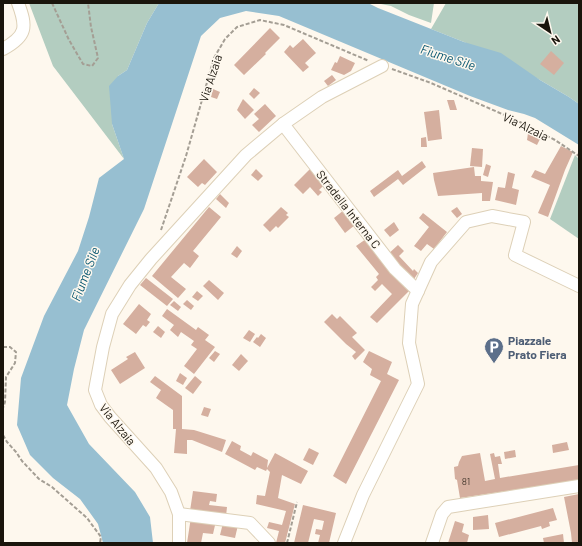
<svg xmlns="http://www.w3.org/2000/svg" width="582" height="546" font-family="Barlow,sans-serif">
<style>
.green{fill:#b3cdc0}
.water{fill:#97bfd1}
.building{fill:#d5af9f}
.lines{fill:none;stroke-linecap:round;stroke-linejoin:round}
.street-casing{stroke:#ddd0b7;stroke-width:14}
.path{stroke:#a49e94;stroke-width:2;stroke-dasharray:4 2;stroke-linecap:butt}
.street{stroke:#fff;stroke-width:12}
.labels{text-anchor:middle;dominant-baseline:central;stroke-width:3;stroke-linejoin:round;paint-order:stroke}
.number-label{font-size:10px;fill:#493c31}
.street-label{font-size:12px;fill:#1a150c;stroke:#fef8ee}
.service-label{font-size:12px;font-weight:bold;fill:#4e5e75;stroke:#fef8ee;text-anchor:start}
.water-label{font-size:13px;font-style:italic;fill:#085771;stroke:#fef8ee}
</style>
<rect width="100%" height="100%" fill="#fef8ee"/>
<g class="green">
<path d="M29 3H159L147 23 127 70 118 76 112 124 124 159 53 66Z"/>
<path d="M376 3H434L431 23 409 15 391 6Z"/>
<path d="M446 3H577L579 6V104L569 97 540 80 464 42 431 29Z"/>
<path d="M575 155 579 159V239L550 219Z"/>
</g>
<path class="water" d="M159 3H368L378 8 464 42 501 53 540 80 569 97 579 104V145L535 118 524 114 508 110 470 96 279 16 246 11 220 18 201 36 144 209 84 330 74 369 67 405 89 444 135 492 150 517 153 543H103L98 524 80 499 53 478 30 455 17 425 21 378 44 316 78 251 89 217 99 178 124 159 112 124 109 86 118 76 127 70 147 23Z"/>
<g class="building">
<path d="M270 28 280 38 265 53 266 54 244 75 234 65Z"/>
<path d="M303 39 316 53 305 63 309 67 303 72 284 52 290 45 293 48Z"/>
<path d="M551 51 564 63 554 75 540 64Z"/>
<path d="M340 56 355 63 351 71 344 75 331 70 335 62 337 63Z"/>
<path d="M332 75 336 80 328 86 324 81Z"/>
<path d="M254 88 260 93 254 99 249 94Z"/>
<path d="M213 89 220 92 217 99 211 97Z"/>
<path d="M243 99 254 110 245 119 237 110Z"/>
<path d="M447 100H454L457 110H450Z"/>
<path d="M265 104 276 116 259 132 252 125 259 119 254 114Z"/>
<path d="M439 110 442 139 428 141 424 112Z"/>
<path d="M528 133 540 139 537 145 527 140Z"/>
<path d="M426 137 427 147H421V138Z"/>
<path d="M561 146 573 152 565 170 548 217 538 213 550 185 531 177 535 170 545 174Z"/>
<path d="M472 148 483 149 482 167 470 166Z"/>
<path d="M204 159 217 172 205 185 202 183 198 187 187 177Z"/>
<path d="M422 161 426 167 403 185 398 179 374 197 370 191 398 170 402 176Z"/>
<path d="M486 164 491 166 488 177 483 175Z"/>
<path d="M474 167 475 176H481V181L493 182 490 201H482V193L438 196 434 180 433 173Z"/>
<path d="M311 168 326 183 319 190 322 192 318 196 310 187 303 194 294 185Z"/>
<path d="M256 169 263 176 258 181 251 175Z"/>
<path d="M508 172 515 174 512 188 519 190 516 205 495 200 498 187 505 188Z"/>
<path d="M220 194 229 203 226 208 216 199Z"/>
<path d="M209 207 221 217 193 251 199 256 190 268 184 263 171 277 186 289 178 298 152 276Z"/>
<path d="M281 207 288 213 286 215 289 217 278 228 276 226 270 232 263 225Z"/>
<path d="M457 207 462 214 457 218 451 211Z"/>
<path d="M344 210 355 225 345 233 334 218Z"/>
<path d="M423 213 447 232 434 249 427 244 421 251 414 246 429 227 419 218Z"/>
<path d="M394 222 399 230 390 237 384 230Z"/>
<path d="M366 239 411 289 377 323 370 317 392 294 382 284 375 291 371 287 378 280 376 277 379 274 356 246Z"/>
<path d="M398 245 404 251 399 256 413 271 414 269 418 273 412 282 386 256Z"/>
<path d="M237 246 242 251 237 258 231 254Z"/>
<path d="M146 278 173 299 167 306 140 285Z"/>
<path d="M209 280 224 293 218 300 203 286Z"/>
<path d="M197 291 203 296 198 301 192 297Z"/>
<path d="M187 300 194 306 191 310 183 304Z"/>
<path d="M174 301 181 307 178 311 170 305Z"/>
<path d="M139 304 151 314 147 320 150 322 146 327 143 325 136 334 123 324Z"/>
<path d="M167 309 196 330 198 327 209 335 205 340 215 347 194 374 184 366 197 349 191 345 194 341 181 332 178 337 170 330 174 325 162 316Z"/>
<path d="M332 314 337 319 340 316 357 333 352 337 365 350 355 360 352 356 356 352 346 344 324 322Z"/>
<path d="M158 326 165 332 161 338 153 332Z"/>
<path d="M249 330 255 334 250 342 243 338Z"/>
<path d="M261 334 266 338 260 347 253 342 257 337 258 338Z"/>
<path d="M215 351 220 354 214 362 209 358Z"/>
<path d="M369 351 392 362 387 374 399 380 346 484 333 476 381 381 370 375 372 369 363 362Z"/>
<path d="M135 352 145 368 120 384 111 370 128 359 126 357Z"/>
<path d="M241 354 248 361 239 371 232 365Z"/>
<path d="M180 373 187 378 183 385 176 381Z"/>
<path d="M155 376 182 396V429L194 430 226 440 222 452 192 440H187V454L174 453 176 429H173V410L156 398 161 390 150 382Z"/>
<path d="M195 376 202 382 193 394 185 388Z"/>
<path d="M204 407 211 409 208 417 201 415Z"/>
<path d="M232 441 241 446 240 450 251 456 253 452 268 460 267 468 275 453 308 471 301 484 282 475 278 498 295 504 285 543H276L279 531 267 528 269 522 282 525 286 511 256 504 257 495 265 496 270 472 267 469 266 471 257 467 255 470 225 454Z"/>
<path d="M567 442 569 450 553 453 552 445Z"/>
<path d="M309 448 319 453 313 465 303 460Z"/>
<path d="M515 450 516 457 505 459 504 452Z"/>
<path d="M480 453 485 481 495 479 490 454 494 453 495 457 500 456 502 464H498L500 478 579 465V480L460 498 457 480 455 479 454 467 458 466 459 462 462 456Z"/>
<path d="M193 491 217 494 216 502 210 501 209 505 227 507 226 516 190 511Z"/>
<path d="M579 494V543H572L571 533 564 497Z"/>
<path d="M303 505 336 513 329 543H318L320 535 315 534 316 529 322 530 324 521 314 519 308 543H294Z"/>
<path d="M553 508 557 520 549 522 550 526 542 529 541 526 499 537 495 523Z"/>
<path d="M488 515 489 529 473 530V517Z"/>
<path d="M191 517 216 521 213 534 203 533 201 543H187Z"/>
<path d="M455 521 464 524 462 532 469 535 467 543H448Z"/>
<path d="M223 523 238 525 235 538 220 535Z"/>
<path d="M563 534 564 543H544L543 538Z"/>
</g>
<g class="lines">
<defs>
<g id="street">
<path d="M3 49C27 36 27 27 18 3"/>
<path d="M283 124 395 269 418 291"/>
<path d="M179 514 250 523 269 543"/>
<path d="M179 543V514L171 492 156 468 110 417 101 405 95 390 103 347 112 314 130 285 151 259 246 155 283 124 322 97 382 66"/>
<path d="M344 543 363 495 418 384 409 343 412 304 431 262 466 222 492 216 524 222 515 255 579 286"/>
<path d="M432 543 442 514 448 507 579 486"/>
</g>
</defs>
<use href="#street" class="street-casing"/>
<g class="path">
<path d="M52 3 69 40 83 64 92 66 98 58 91 27 88 3"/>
<path d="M392 69 431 83 516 120 555 140 579 156"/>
<path d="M161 230 186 156 214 58 225 39 237 27 260 20 284 25 369 61"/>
<path d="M3 347H10L16 352 15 363 6 377 5 402 3 408"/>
<path d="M3 435 7 442 16 452 22 461 39 479 52 487 87 518 101 537 100 543"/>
<path d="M287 543 297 502"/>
</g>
<use href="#street" class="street"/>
</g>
<defs>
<symbol id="parking-pin" viewBox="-11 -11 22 30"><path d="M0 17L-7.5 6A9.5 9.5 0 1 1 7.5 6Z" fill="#5c6f8a" stroke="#fef8ee"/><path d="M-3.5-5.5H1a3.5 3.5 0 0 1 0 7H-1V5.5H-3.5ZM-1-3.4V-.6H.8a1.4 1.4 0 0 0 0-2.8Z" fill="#fff"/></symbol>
</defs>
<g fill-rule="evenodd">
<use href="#parking-pin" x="483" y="336" width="22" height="30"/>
</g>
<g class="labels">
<g class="number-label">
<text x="466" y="481">81</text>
</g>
<g class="street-label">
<text transform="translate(210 78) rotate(-72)">Via Alzaia</text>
<text transform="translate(526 126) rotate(26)">Via Alzaia</text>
<text transform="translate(349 209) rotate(52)">Stradella Interna C</text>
<text transform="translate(118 424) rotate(51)">Via Alzaia</text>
</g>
<g class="service-label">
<text x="508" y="340">Piazzale<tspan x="508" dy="14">Prato Fiera</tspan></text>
</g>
<g class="water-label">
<text transform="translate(448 57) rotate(18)">Fiume Sile</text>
<text transform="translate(85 274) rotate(-69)">Fiume Sile</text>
</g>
</g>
<rect width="582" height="546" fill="none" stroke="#1a150c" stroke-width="8"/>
<g transform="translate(550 32) rotate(145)" stroke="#fef8ee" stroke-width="3" paint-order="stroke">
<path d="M0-3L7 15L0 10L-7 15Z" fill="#1a150c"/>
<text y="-6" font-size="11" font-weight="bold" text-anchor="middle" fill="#1a150c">N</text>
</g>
</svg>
